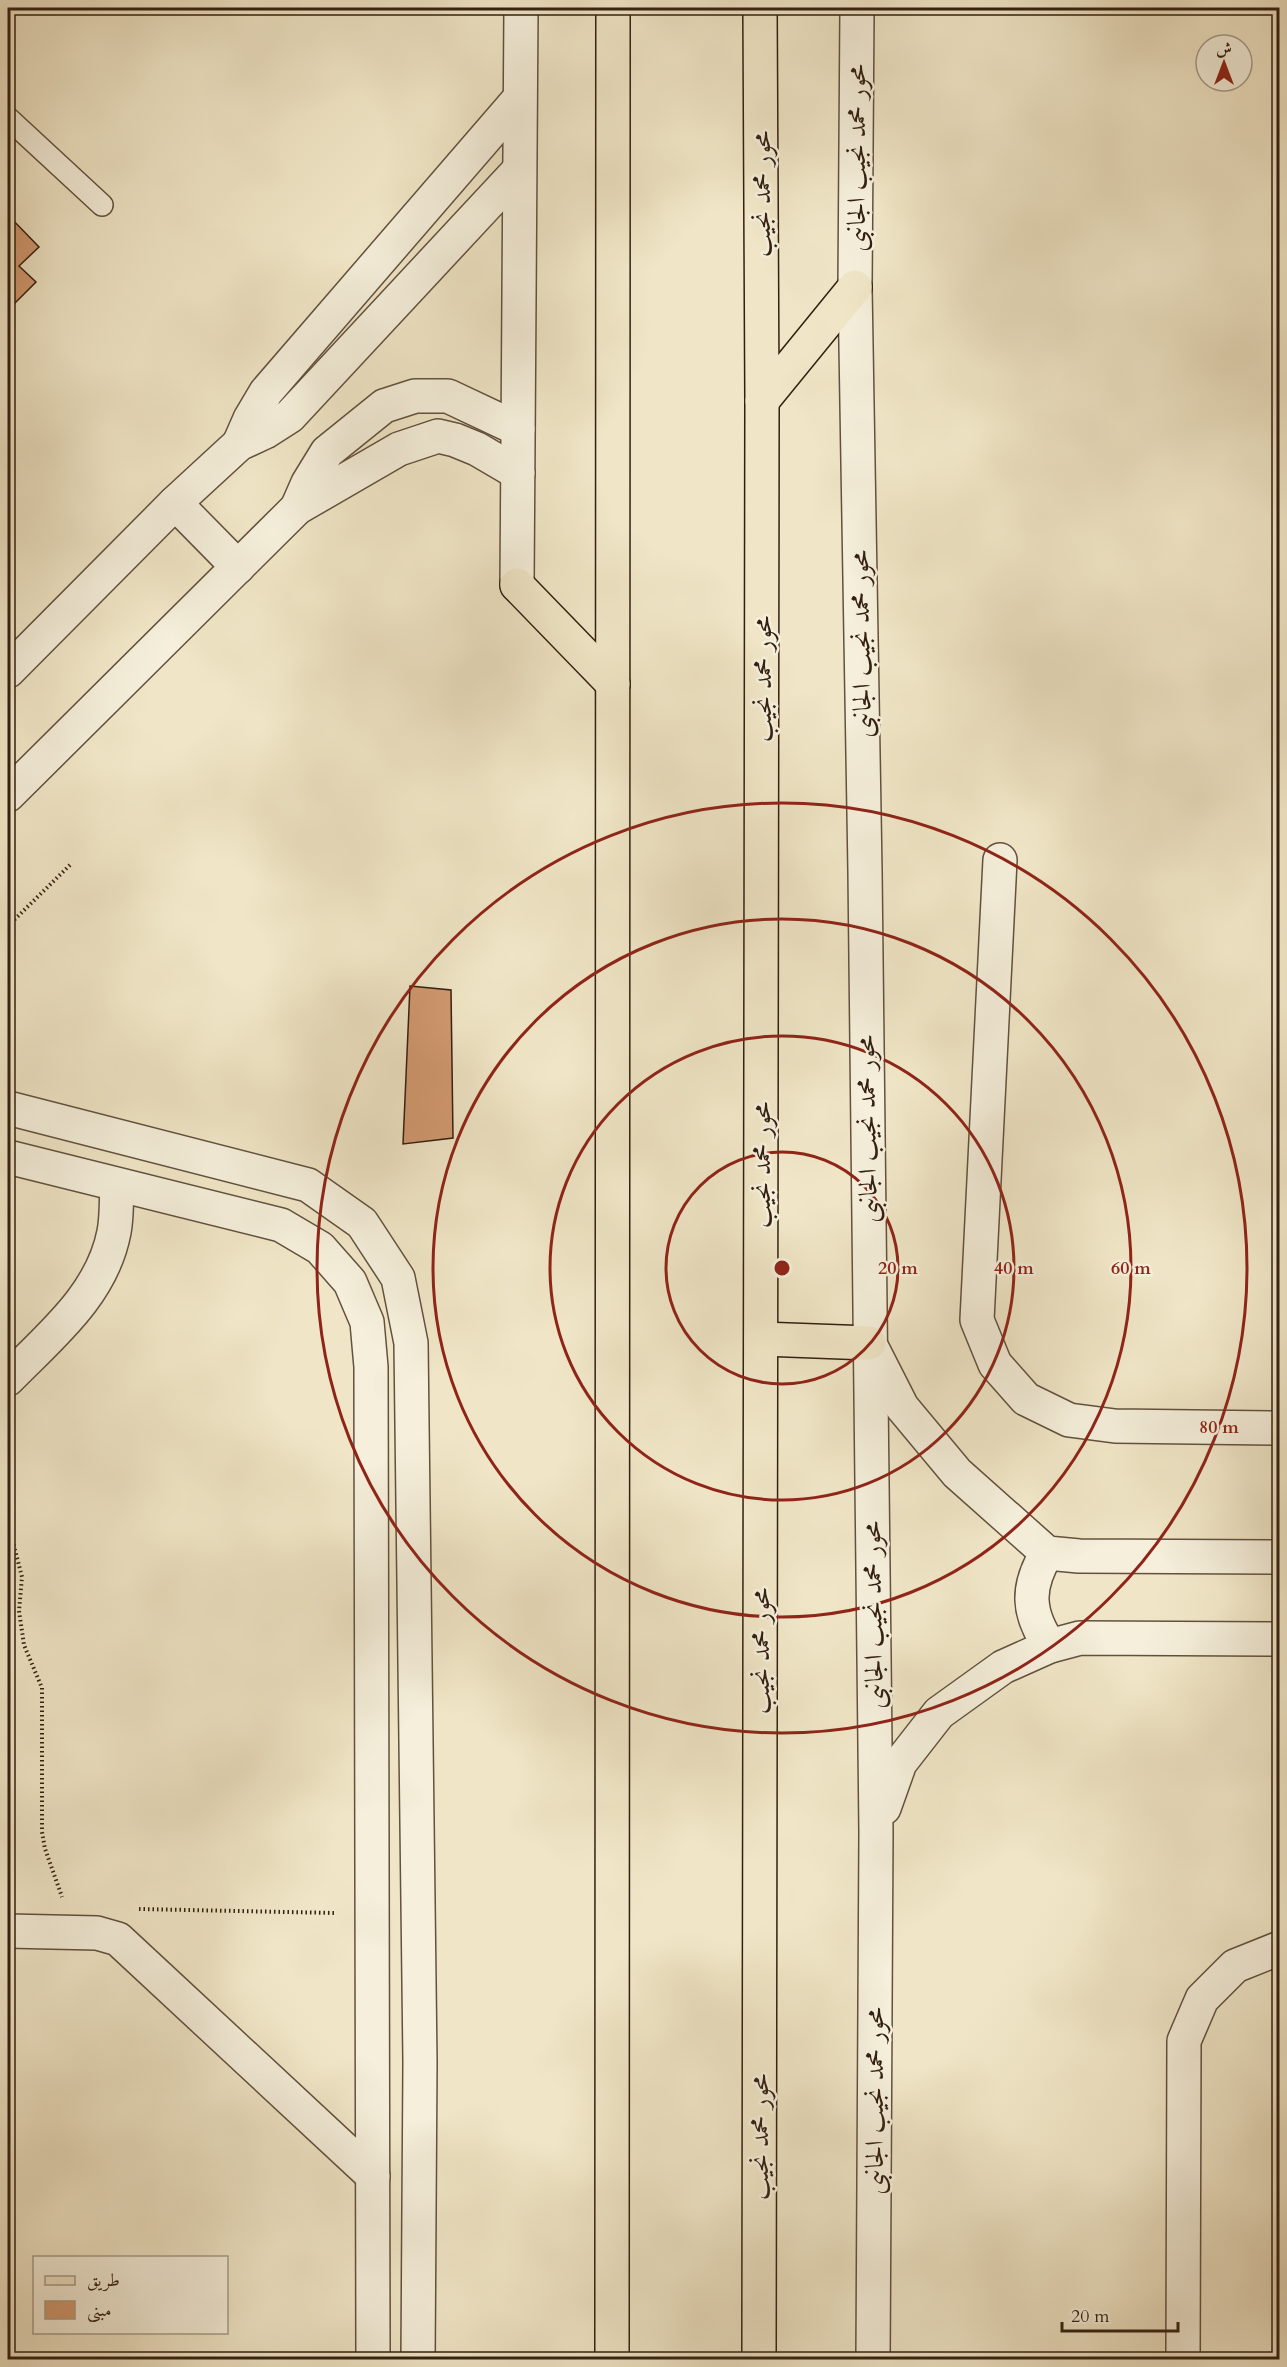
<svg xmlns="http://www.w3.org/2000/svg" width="1287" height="2367" font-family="Cardo,Amiri,serif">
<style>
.building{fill:#d29970;stroke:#321f11;stroke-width:1.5}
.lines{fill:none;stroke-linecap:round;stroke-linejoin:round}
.service-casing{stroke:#62513e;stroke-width:24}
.minor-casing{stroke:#62513e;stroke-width:36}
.tertiary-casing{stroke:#62513e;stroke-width:36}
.primary-casing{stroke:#321f11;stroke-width:36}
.path{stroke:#321f11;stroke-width:4;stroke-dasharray:1.5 3;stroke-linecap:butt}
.service{stroke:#f5efdb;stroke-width:21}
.minor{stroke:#f5efdb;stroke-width:33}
.tertiary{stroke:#f5efdb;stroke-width:33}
.primary{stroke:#f0e6c7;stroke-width:33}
.ring{fill:none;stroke:#8f2418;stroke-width:3}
.labels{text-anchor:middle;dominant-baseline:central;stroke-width:5;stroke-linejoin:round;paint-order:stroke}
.street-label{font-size:26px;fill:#321f11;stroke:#f5efdb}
.centre{fill:#8f2418;stroke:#f5efdb;stroke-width:3}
.ring-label{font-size:18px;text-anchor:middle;font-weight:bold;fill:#8f2418;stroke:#f5efdb;stroke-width:5;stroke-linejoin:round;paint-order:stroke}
</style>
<rect width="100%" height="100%" fill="#f0e6c7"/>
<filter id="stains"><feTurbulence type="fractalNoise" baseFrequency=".00333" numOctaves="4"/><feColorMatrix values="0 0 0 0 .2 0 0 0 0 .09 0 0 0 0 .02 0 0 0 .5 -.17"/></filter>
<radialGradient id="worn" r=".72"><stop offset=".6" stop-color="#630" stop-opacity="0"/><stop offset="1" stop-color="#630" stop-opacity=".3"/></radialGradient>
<g class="building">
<path d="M8 215 39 247 19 266 36 282 8 310Z"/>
<path d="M410 986 451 990 453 1138 403 1144Z"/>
</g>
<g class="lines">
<defs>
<path id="service" d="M8 118 102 205"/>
<g id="minor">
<path d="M1000 860 977 1320 995 1364 1026 1399 1069 1420 1115 1426 1280 1428"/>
<path d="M8 1379C50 1336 102 1295 114 1232 117 1217 116 1201 117 1186"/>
<path d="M8 1931 97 1933 118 1939 373 2176"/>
<path d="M1183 2360 1184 2041 1202 1999 1235 1966 1280 1948"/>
</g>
<g id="tertiary">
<path d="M857 8 855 287 865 871 876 1832 873 2360"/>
<path d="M239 444 250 419 266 392 519 99"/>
<path d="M175 503 238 567"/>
<path d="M297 508 308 483 327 452 384 406 415 396H448L518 429"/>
<path d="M517 585 521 8"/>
<path d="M8 671 175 503 239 444 265 432 290 416 519 170"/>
<path d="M8 795 297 508 399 449 438 436 455 440 477 449 518 473"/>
<path d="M8 1108 308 1185 362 1223 398 1278 411 1343 420 2062 418 2360"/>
<path d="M8 1157 281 1225 320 1248 350 1282 367 1322 371 1367 373 2360"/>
<path d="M873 1350 902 1407 957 1473 1047 1553 1079 1556 1280 1557"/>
<path d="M1047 1553C1026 1587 1027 1613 1050 1646"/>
<path d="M884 1808 900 1763 939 1713 1003 1667 1050 1646 1080 1638 1280 1639"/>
</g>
<g id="primary">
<path d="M762 401 855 287"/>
<path d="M517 585 613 684"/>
<path d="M761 1339 869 1343"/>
<path d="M612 2360 613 8"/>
<path d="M759 2360 762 401 760 8"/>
</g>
</defs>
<use href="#service" class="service-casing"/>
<use href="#minor" class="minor-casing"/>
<use href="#tertiary" class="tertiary-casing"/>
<use href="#primary" class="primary-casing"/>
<g class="path">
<path d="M8 926 70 865"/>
<path d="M8 1523 22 1577 19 1611 24 1645 42 1688V1832L45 1849 62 1897"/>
<path d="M139 1909 335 1913"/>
<path d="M8 2356H337"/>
</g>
<use href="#service" class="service"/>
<use href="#minor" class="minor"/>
<use href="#tertiary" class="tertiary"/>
<use href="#primary" class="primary"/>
</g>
<g class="ring">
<circle cx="782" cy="1268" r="116"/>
<circle cx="782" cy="1268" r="232"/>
<circle cx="782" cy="1268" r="349"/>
<circle cx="782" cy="1268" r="465"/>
</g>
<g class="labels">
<g class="street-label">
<text transform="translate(856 158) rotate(-90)">محور محمد نجيب الجانبى</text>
<text transform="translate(761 194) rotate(-90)">محور محمد نجيب</text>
<text transform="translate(861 644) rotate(-91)">محور محمد نجيب الجانبى</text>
<text transform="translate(762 679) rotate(-90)">محور محمد نجيب</text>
<text transform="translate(867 1129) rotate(-91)">محور محمد نجيب الجانبى</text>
<text transform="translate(761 1165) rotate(-90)">محور محمد نجيب</text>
<text transform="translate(873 1615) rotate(-91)">محور محمد نجيب الجانبى</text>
<text transform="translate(760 1651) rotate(-90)">محور محمد نجيب</text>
<text transform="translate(874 2101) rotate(-90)">محور محمد نجيب الجانبى</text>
<text transform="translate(759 2137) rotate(-90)">محور محمد نجيب</text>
</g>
</g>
<circle cx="782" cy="1268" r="9" class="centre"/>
<g class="ring-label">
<text x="898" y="1274">20 m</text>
<text x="1014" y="1274">40 m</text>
<text x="1131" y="1274">60 m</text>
<text x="1219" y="1433">80 m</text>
</g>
<rect width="1287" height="2367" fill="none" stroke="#f0e6c7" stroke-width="30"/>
<rect x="9" y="9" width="1269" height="2349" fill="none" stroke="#321f11" stroke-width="3"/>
<rect x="15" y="15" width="1257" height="2337" fill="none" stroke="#321f11" stroke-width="1.5"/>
<rect x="33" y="2256" width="195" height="78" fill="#f5efdb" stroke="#a79c8a" stroke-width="1.5"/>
<rect x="45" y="2276" width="30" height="9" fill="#f0e6c7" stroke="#a79c8a" stroke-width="1.5"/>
<text x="87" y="2286" font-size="18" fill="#321f11">طريق</text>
<rect x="45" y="2301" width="30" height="18" fill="#d29970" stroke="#a79c8a" stroke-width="1.5"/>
<text x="87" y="2316" font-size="18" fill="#321f11">مبنى</text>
<g transform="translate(1224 63)"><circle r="28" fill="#f5efdb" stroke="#a79c8a" stroke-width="1.5"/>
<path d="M0-4.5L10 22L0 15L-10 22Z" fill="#8f2418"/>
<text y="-9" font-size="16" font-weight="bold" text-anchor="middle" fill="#321f11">ش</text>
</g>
<path d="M1062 2322v9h116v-9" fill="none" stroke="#321f11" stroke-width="3"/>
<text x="1071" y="2322" font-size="18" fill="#321f11" stroke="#f5efdb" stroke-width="4.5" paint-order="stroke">20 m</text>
<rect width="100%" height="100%" filter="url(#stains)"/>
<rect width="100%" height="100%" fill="url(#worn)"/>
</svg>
